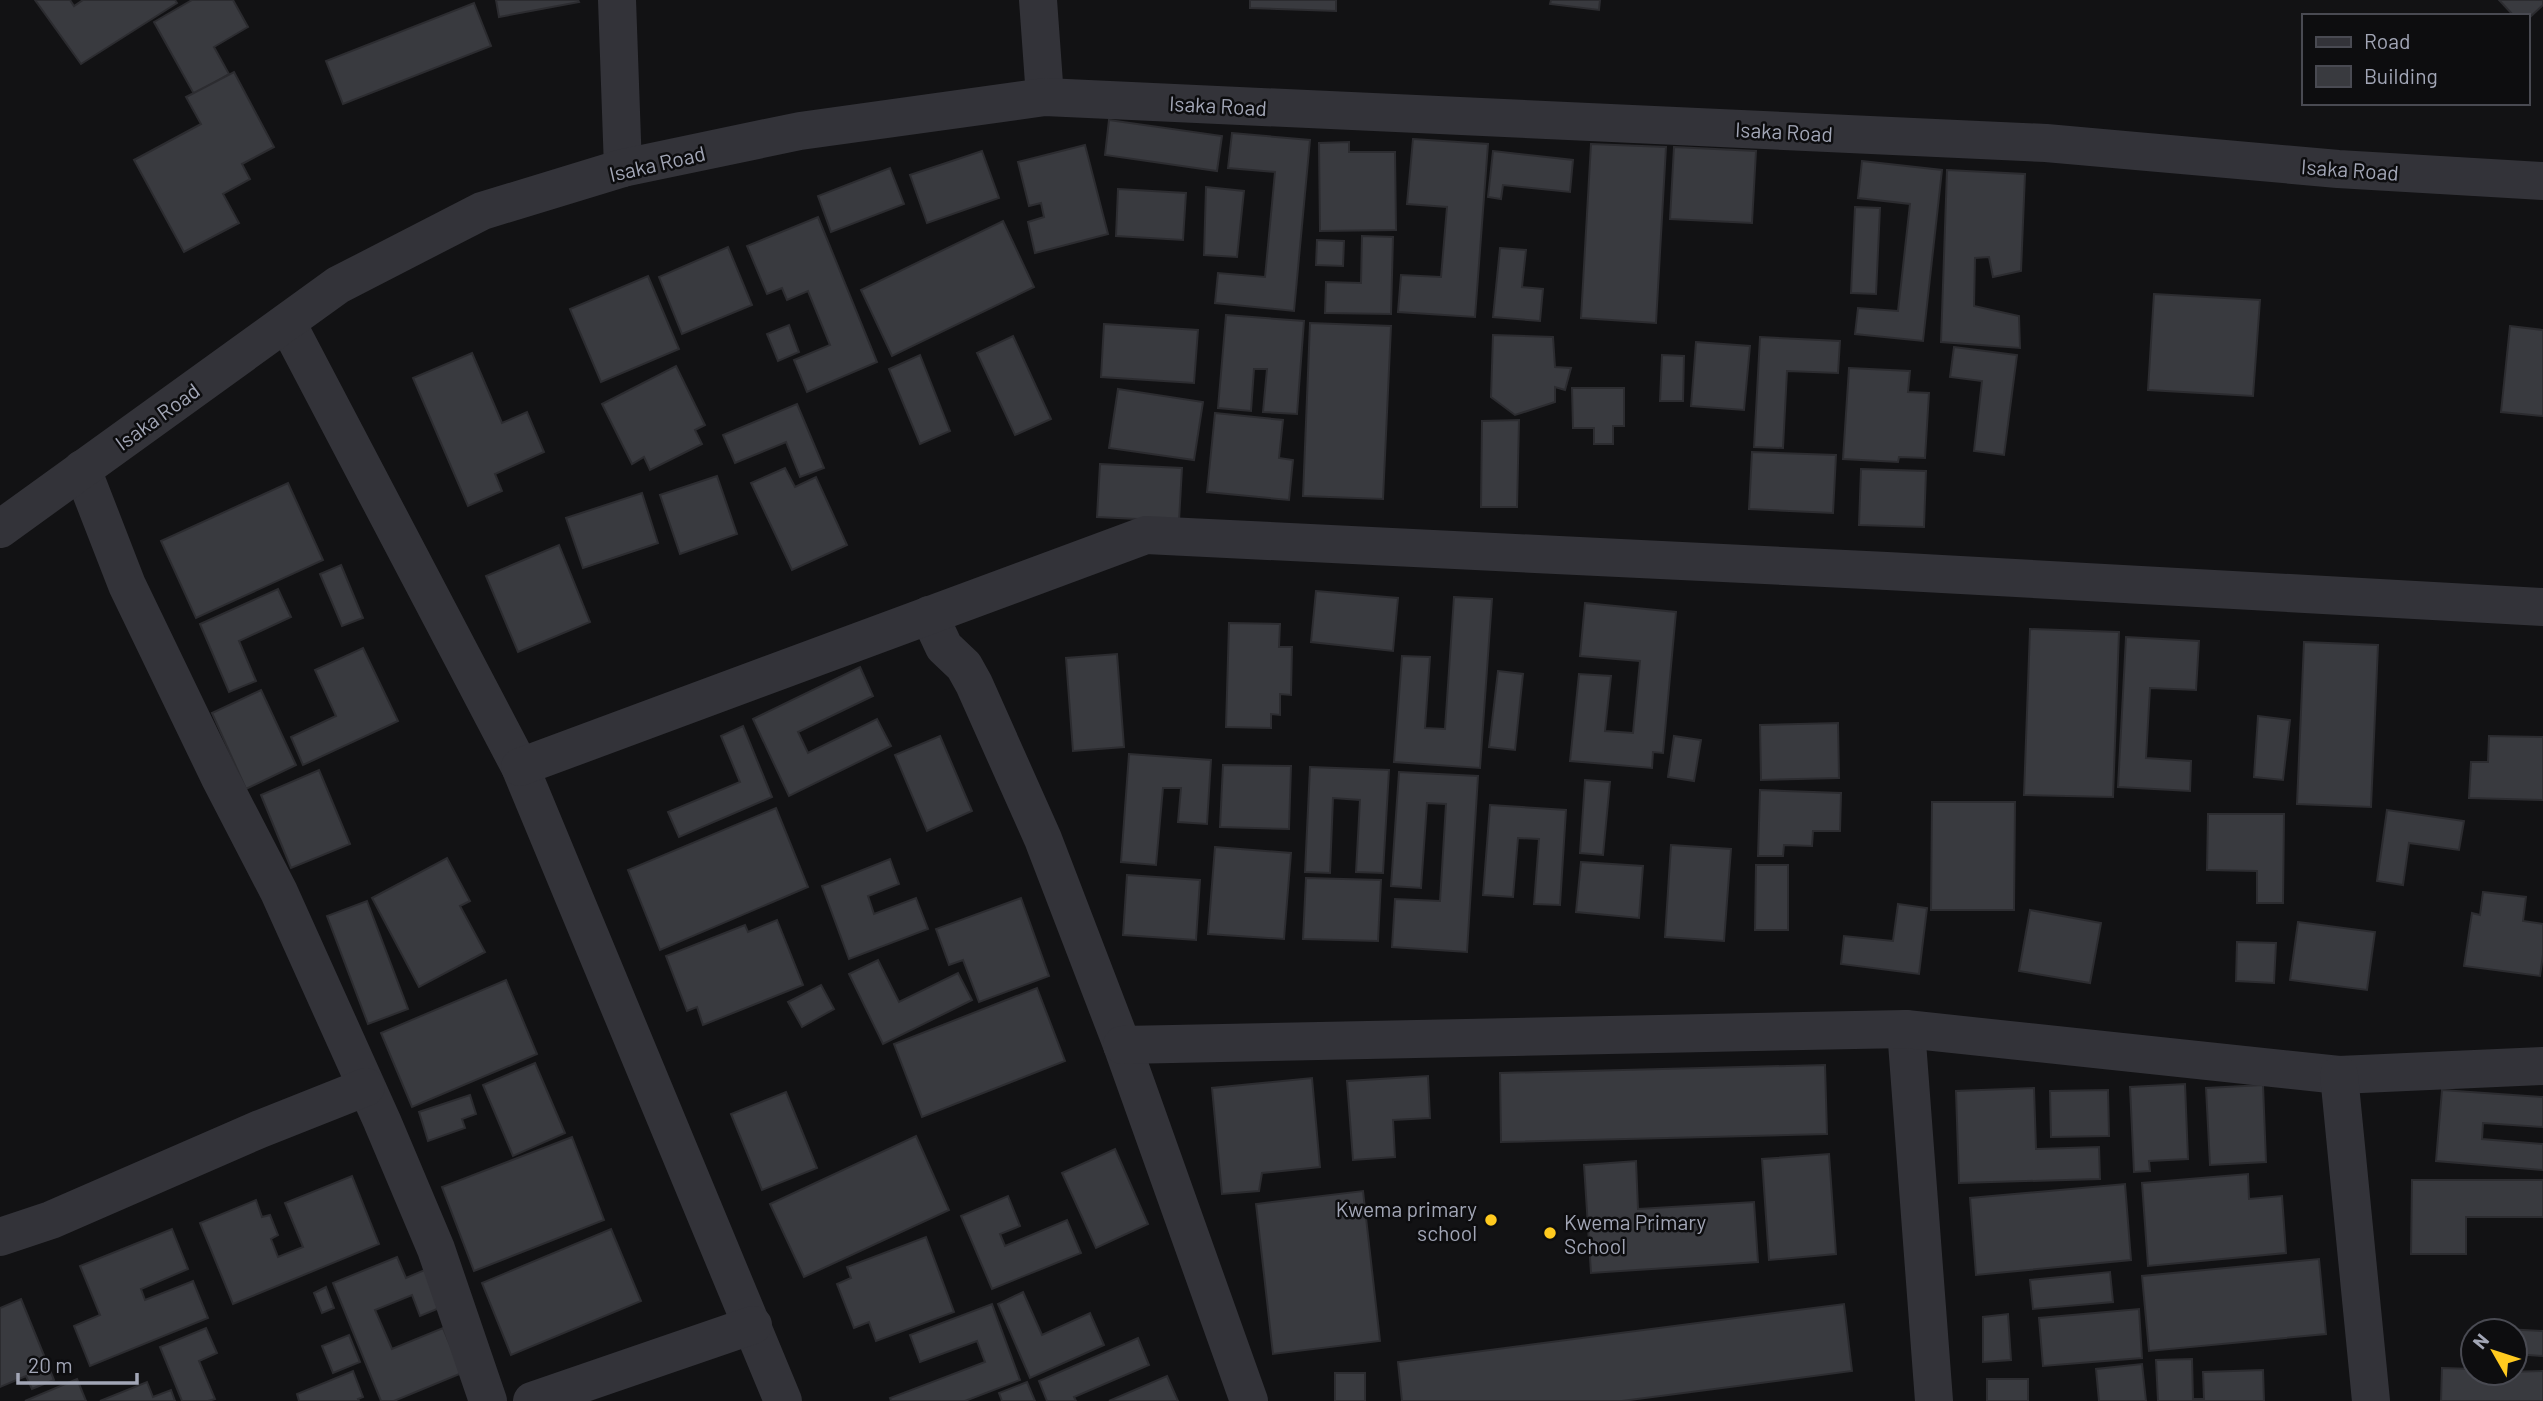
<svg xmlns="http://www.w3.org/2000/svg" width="2543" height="1401" font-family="Barlow,sans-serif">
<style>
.building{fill:#393a3f;stroke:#2c2c30;stroke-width:2}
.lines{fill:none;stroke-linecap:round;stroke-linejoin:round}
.minor{stroke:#333339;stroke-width:38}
.poi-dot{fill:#ffca1f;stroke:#0d0d0f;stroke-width:2.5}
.labels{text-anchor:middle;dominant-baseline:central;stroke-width:5;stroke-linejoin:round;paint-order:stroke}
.street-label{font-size:21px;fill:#a2a6b6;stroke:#0d0d0f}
.poi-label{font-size:21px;fill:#a2a6b6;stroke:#0d0d0f;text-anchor:end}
</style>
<rect width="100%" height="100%" fill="#121214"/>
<g class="building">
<path d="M35 0H70L74 6 83 0H175L177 3 81 64Z"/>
<path d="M192 0H233L248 27 214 47 229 74 194 94 154 22Z"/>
<path d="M496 0H578L579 2 499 17Z"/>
<path d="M1250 0H1336V11L1250 8Z"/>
<path d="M1551 0H1600L1599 10 1550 4Z"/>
<path d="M2499 0H2543V5L2527 20V16H2514Z"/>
<path d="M474 3 491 46 343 104 326 61Z"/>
<path d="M234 72 274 147 242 164 250 179 223 194 239 223 184 252 134 160 201 124 186 97Z"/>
<path d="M1109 120 1222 136 1217 171 1105 155Z"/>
<path d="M1232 133 1310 140 1294 311 1215 303 1218 273 1265 277 1275 172 1228 168Z"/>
<path d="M1413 139 1488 144 1475 317 1398 312 1401 275 1441 277 1447 207 1407 204Z"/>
<path d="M1349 142V152H1395L1396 230 1320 231 1319 143Z"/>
<path d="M1591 144 1666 147 1656 323 1581 318Z"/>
<path d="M1085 145 1108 234 1035 253 1028 222 1044 217 1041 203 1029 206 1018 162Z"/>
<path d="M1674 147 1756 151 1752 223 1670 219Z"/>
<path d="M982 151 999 198 927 223 910 175Z"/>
<path d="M1493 151 1573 160 1570 192 1503 185 1501 199 1488 197Z"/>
<path d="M1862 161 1942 170 1923 341 1855 334 1858 308 1898 311 1910 204 1858 198Z"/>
<path d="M890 168 904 204 831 232 818 196Z"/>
<path d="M1947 170 2025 174 2021 271 1993 277 1989 257 1975 258 1974 306 2019 316 2020 348 1941 342Z"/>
<path d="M1206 187 1244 191 1237 257 1204 255Z"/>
<path d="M1118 189 1186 193 1183 240 1116 236Z"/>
<path d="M1855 207 1880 208 1876 294 1851 293Z"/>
<path d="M818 217 877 362 807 392 794 360 830 345 808 291 787 300 782 288 767 294 747 246Z"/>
<path d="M1003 221 1034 287 892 356 861 290Z"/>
<path d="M1362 236 1393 237 1391 314 1325 313 1326 282 1361 283Z"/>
<path d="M1317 240 1344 241 1343 266 1316 265Z"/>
<path d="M728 247 752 305 682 334 659 277Z"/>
<path d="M1500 248 1526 250 1522 287 1543 289 1540 321 1493 317Z"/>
<path d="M648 276 679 349 601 382 570 309Z"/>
<path d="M2154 294 2260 300 2253 396 2148 390Z"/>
<path d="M1226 315 1304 321 1297 414 1263 412 1267 369H1254L1251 411 1218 408Z"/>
<path d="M1310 323 1391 326 1383 499 1303 496Z"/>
<path d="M1104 324 1198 330 1194 383 1101 377Z"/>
<path d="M789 325 799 352 778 361 767 334Z"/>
<path d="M2510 326 2543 330V416L2501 412Z"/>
<path d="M1493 335 1553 337 1555 367 1571 368 1565 390 1555 387V402L1515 415 1491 397Z"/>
<path d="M1013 336 1051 419 1015 435 977 353Z"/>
<path d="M1760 337 1840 341 1838 373 1787 371 1783 448 1754 447Z"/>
<path d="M1696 342 1750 346 1744 410 1691 406Z"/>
<path d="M1954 347 2017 355 2004 455 1974 451 1982 381 1950 377Z"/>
<path d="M472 353 502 423 527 412 544 452 495 474 502 491 468 506 413 378Z"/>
<path d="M920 355 950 431 920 444 889 369Z"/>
<path d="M1662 355 1684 356 1683 401H1660Z"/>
<path d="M676 366 705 425 695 430 702 444 650 470 644 457 632 464 602 404Z"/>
<path d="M1849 368 1910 371 1908 392 1929 393 1925 458 1899 457 1898 462 1843 459Z"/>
<path d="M1572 388H1624V426H1613V444H1594V428H1573Z"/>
<path d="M1118 389 1203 402 1194 460 1109 448Z"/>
<path d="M797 404 824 468 800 477 786 442 735 463 723 435Z"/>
<path d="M1215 413 1283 420 1279 458 1293 460 1289 500 1207 492Z"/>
<path d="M1519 420 1517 507H1481L1482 421Z"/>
<path d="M1752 452 1836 455 1833 513 1749 509Z"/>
<path d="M1100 464 1182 468 1179 521 1097 517Z"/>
<path d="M785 468 795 487 816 477 847 545 792 570 751 483Z"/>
<path d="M1861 469 1926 471 1924 527 1859 525Z"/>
<path d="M717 476 737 534 680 554 660 495Z"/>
<path d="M288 483 323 560 196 618 161 541Z"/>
<path d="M642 493 658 543 583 568 566 518Z"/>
<path d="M559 545 590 622 518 652 486 576Z"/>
<path d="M341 565 363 618 342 626 320 574Z"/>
<path d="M278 589 291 617 239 641 256 681 229 692 200 624Z"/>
<path d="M1316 591 1398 598 1393 651 1311 642Z"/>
<path d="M1454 597 1492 599 1480 768 1394 762 1402 656 1430 657 1425 728 1445 729Z"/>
<path d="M1585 603 1676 612 1663 753 1653 752 1652 768 1570 761 1579 674 1611 676 1605 731 1633 733 1640 661 1580 656Z"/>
<path d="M1229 623 1280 624 1279 647H1292L1291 695 1280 694V715L1271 714V728L1226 727Z"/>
<path d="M2030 629 2119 632 2113 797 2024 795Z"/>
<path d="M2126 637 2199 641 2196 690 2150 688 2146 758 2191 761 2190 791 2118 787Z"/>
<path d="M2304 642 2378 645 2371 807 2297 804Z"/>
<path d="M363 648 398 721 303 765 291 737 336 716 315 670Z"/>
<path d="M1117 654 1124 747 1073 751 1066 658Z"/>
<path d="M860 667 873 696 798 732 808 753 877 719 891 746 789 796 753 719Z"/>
<path d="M1498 671 1523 674 1515 750 1489 747Z"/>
<path d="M261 690 296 765 246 789 212 713Z"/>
<path d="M2258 716 2290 720 2283 780 2254 777Z"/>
<path d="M1838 723 1839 778 1761 780 1760 725Z"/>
<path d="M743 726 772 797 679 837 668 812 740 782 721 736Z"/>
<path d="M940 736 972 811 927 831 895 755Z"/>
<path d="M1674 736 1701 740 1694 781 1668 777Z"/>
<path d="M2489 736 2543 737V800L2469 798 2471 762H2488Z"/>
<path d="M1129 754 1211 760 1207 824 1178 822 1181 788H1163L1156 865 1121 862Z"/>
<path d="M1223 765 1291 766 1289 829 1220 827Z"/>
<path d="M1310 767 1389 770 1383 873 1356 872 1360 800 1333 798 1330 873 1305 872Z"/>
<path d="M319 770 350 844 291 868 261 795Z"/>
<path d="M1399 772 1478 776 1467 952 1392 947 1395 899 1440 901 1446 804 1427 803 1421 888 1391 886Z"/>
<path d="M1585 780 1610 782 1603 855 1580 853Z"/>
<path d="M1760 790 1841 793 1840 831H1813L1812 846 1784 845 1783 856H1758Z"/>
<path d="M1932 802H2015L2014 910H1931Z"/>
<path d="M1490 805 1566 810 1560 905 1534 904 1539 839 1518 838 1513 897 1483 895Z"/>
<path d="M776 808 808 887 660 950 628 870Z"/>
<path d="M2387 810 2464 821 2459 850 2409 843 2403 885 2377 881Z"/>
<path d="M2208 814H2284L2283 903H2257V871L2207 870Z"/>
<path d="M1671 845 1731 849 1724 941 1665 937Z"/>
<path d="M1215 847 1291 853 1284 939 1208 934Z"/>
<path d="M447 858 470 901 460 906 485 952 419 987 372 898Z"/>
<path d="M890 859 899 884 868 896 874 914 916 898 928 929 849 959 822 886Z"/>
<path d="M1581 862 1643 866 1639 918 1576 912Z"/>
<path d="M1756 865H1788V930H1755Z"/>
<path d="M1127 875 1200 880 1196 940 1123 935Z"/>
<path d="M1306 878 1381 880 1378 941 1303 939Z"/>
<path d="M2483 892 2526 897 2523 921 2543 924V955L2540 976 2464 966 2472 913 2480 915Z"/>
<path d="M1021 898 1049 976 979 1002 963 960 949 965 936 929Z"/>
<path d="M367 901 408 1009 368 1024 327 916Z"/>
<path d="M1898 904 1927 908 1919 974 1841 964 1844 936 1893 941Z"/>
<path d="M2030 910 2101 923 2090 983 2019 971Z"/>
<path d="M777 920 803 985 703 1025 697 1007 687 1011 666 956 745 925 748 932Z"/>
<path d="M2298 922 2375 932 2367 990 2290 980Z"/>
<path d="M2237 942 2276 943 2274 983 2236 981Z"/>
<path d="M878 960 899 1002 958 973 972 1000 883 1044 849 974Z"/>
<path d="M506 980 537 1054 412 1107 381 1033Z"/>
<path d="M821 985 834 1009 802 1027 788 1002Z"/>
<path d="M1037 988 1065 1061 922 1117 894 1044Z"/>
<path d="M535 1063 565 1133 513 1156 483 1085Z"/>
<path d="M1825 1065 1827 1134 1501 1142 1500 1073Z"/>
<path d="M1428 1076 1430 1118 1393 1120 1395 1157 1353 1160 1347 1081Z"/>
<path d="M1312 1078 1320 1167 1262 1173 1259 1191 1222 1194 1212 1088Z"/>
<path d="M2185 1084 2188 1159 2149 1161 2150 1171 2134 1172 2130 1087Z"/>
<path d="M2263 1085 2266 1162 2210 1165 2206 1088Z"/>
<path d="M2034 1088 2036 1149 2099 1147 2100 1179 1959 1183 1956 1091Z"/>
<path d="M2108 1090 2109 1136 2051 1137 2050 1091Z"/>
<path d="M2442 1090 2543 1097V1127L2483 1123 2482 1139 2543 1144V1170L2436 1161Z"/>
<path d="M786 1092 817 1168 762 1190 731 1114Z"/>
<path d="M470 1095 476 1114 462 1119 465 1128 428 1141 419 1112Z"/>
<path d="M916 1136 949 1210 804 1277 770 1204Z"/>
<path d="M572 1137 604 1220 474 1271 442 1187Z"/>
<path d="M1115 1149 1148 1224 1096 1248 1062 1173Z"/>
<path d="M1829 1154 1836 1254 1769 1260 1762 1159Z"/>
<path d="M1636 1161 1638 1209 1754 1202 1758 1262 1591 1273 1584 1165Z"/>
<path d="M2248 1174 2249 1199 2282 1196 2286 1253 2148 1266 2142 1183Z"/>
<path d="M352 1176 379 1244 233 1304 200 1223 256 1200 262 1217 270 1215 278 1235 271 1239 278 1257 303 1247 285 1203Z"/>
<path d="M2412 1180H2543V1217H2466V1254H2411Z"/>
<path d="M2125 1184 2131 1260 1976 1275 1970 1198Z"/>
<path d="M1363 1191 1380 1341 1273 1354 1256 1204Z"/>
<path d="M1008 1196 1020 1226 1000 1234 1005 1246 1067 1220 1081 1253 992 1289 961 1216Z"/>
<path d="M172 1229 188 1269 141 1289 145 1300 193 1281 208 1318 90 1366 74 1326 100 1315 80 1266Z"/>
<path d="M611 1229 641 1301 511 1355 482 1283Z"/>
<path d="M926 1237 954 1312 876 1341 869 1322 854 1328 837 1284 851 1278 847 1267Z"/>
<path d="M397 1257 406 1278 427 1269 442 1307 420 1316 412 1295 375 1310 392 1349 443 1328 462 1373 394 1401H381L333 1283Z"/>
<path d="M2319 1259 2326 1334 2149 1351 2142 1276Z"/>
<path d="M2110 1272 2113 1302 2033 1309 2030 1280Z"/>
<path d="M326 1287 334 1308 322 1313 314 1293Z"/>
<path d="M1023 1292 1042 1335 1090 1313 1104 1345 1030 1378 998 1304Z"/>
<path d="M21 1299 54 1380 32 1389 26 1376 0 1387V1308Z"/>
<path d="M992 1304 1020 1380 965 1401H891L890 1398 985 1362 977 1341 920 1362 910 1335Z"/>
<path d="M1844 1304 1852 1371 1622 1401H1402L1398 1362Z"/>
<path d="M2139 1309 2142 1358 2043 1366 2039 1318Z"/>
<path d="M2008 1314 2011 1360 1983 1362V1317Z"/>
<path d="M206 1328 217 1353 199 1361 215 1399 208 1401H182L160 1347Z"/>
<path d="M2486 1328 2543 1331V1356L2515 1354V1331H2486Z"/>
<path d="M349 1335 360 1362 333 1373 322 1346Z"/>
<path d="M1138 1338 1149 1365 1074 1397 1076 1401H1047L1039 1381Z"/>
<path d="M2192 1359 2193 1399H2204L2203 1372 2263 1370 2264 1401H2158L2156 1360Z"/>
<path d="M2142 1364 2146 1401H2099L2096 1369Z"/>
<path d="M2442 1368 2473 1369V1373L2543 1371V1401H2441Z"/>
<path d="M353 1371 363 1397 358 1399 359 1401H299L297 1394Z"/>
<rect x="1335" y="1373" width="30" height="28"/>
<path d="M1167 1376 1178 1401H1109Z"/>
<path d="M77 1379 86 1401H25Z"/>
<rect x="1987" y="1379" width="41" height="22"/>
<path d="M147 1382 153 1397 171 1390 175 1401H100Z"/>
<path d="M1027 1382 1035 1401H1002L999 1393Z"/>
</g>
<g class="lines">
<g class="minor">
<path d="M617 0 623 168"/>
<path d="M1038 0 1045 97"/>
<path d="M287 323 520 767 783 1401"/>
<path d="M82 469 127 585 220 778 279 892 382 1121 436 1249 488 1401"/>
<path d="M0 529 338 285 482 211 623 168 800 131 1045 97 2046 143 2338 169 2543 181"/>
<path d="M929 615 944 647 964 666 974 684 1043 839 1122 1045 1249 1401"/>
<path d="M520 767 1146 535 1887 571 2543 607"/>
<path d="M1906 1029 1934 1401"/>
<path d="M1122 1045 1906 1029 2339 1075 2543 1066"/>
<path d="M2339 1075 2371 1401"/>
<path d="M0 1237 51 1220 260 1129 366 1087"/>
<path d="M532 1401 753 1325"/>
</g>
</g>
<g class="poi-dot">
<circle cx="1491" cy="1220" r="7"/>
<circle cx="1550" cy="1233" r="7"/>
</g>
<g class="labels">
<g class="street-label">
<text transform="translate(1218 105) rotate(3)">Isaka Road</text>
<text transform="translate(1784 131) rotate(3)">Isaka Road</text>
<text transform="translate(657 163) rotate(-13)">Isaka Road</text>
<text transform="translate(2350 169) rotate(4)">Isaka Road</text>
<text transform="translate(157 416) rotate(-36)">Isaka Road</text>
</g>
<g class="poi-label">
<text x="1477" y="1208">Kwema primary<tspan x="1477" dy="24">school</tspan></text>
<text x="1564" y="1221" text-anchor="start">Kwema Primary<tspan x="1564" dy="24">School</tspan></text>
</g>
</g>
<rect x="2302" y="14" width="228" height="91" fill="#0d0d0f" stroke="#494a52" stroke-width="2"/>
<rect x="2316" y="37" width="35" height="10" fill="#333339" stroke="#494a52" stroke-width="2"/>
<text x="2364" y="49" font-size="21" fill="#a2a6b6">Road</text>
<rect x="2316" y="66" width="35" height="21" fill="#393a3f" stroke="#494a52" stroke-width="2"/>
<text x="2364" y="84" font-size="21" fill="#a2a6b6">Building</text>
<g transform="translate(2494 1352) rotate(309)"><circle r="33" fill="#0d0d0f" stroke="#494a52" stroke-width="2"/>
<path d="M0-5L12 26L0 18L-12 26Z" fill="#ffca1f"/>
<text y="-10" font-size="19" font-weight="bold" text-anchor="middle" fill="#a2a6b6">N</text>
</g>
<path d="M18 1373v10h119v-10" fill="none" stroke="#a2a6b6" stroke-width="3.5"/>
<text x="28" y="1373" font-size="21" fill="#a2a6b6" stroke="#0d0d0f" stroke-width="5" paint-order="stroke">20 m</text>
</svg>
